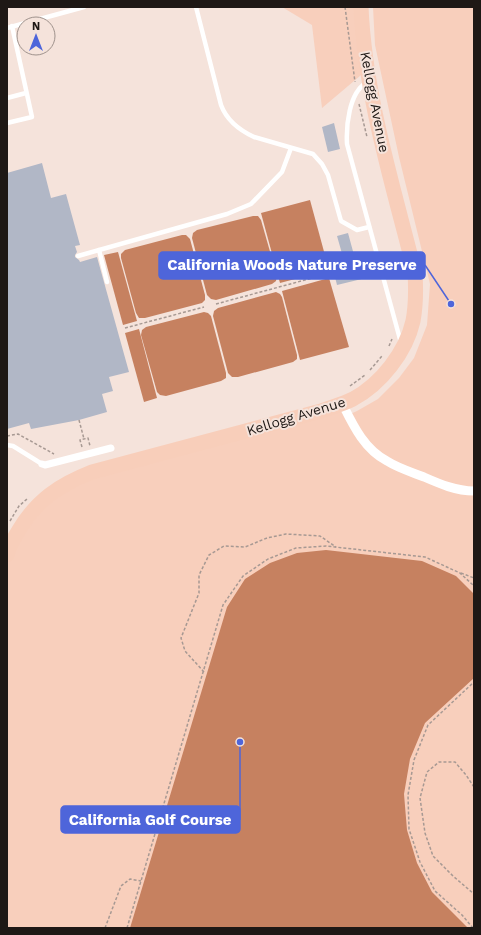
<svg xmlns="http://www.w3.org/2000/svg" width="481" height="935" font-family="'Work Sans',sans-serif">
<style>
.green{fill:#f8cfbc}
.water{fill:#c68160}
.building{fill:#b1b7c6}
.lines{fill:none;stroke-linecap:round;stroke-linejoin:round}
.path{stroke:#a79993;stroke-width:1.5;stroke-dasharray:3 2;stroke-linecap:butt}
.service{stroke:#fff;stroke-width:4.5}
.pedestrian{stroke:#fff;stroke-width:7}
.minor{stroke:#fff;stroke-width:9}
.primary{stroke:#f8ceba;stroke-width:15}
.labels{text-anchor:middle;dominant-baseline:central;stroke-width:4;stroke-linejoin:round;paint-order:stroke}
.street-label{font-size:14px;fill:#1e1815;stroke:#f5e3db}
.leader{fill:none;stroke:#4e65da;stroke-width:1.5}
.callout-dot{fill:#4e65da;stroke:#f5e3db;stroke-width:1.5}
.callout{fill:#4e65da;stroke:#4e65da;stroke-width:1.5}
.callout-label{font-size:15px;text-anchor:middle;font-weight:bold;fill:#fff}
</style>
<rect width="100%" height="100%" fill="#f5e3db"/>
<g class="green">
<path d="M282 7H361L367 70 322 108 312 25Z"/>
<path d="M373 7H474V928H7V555L61 486 342 403 348 415 357 411 378 399 399 378 414 358 427 325 430 284 399 157 375 45Z"/>
</g>
<g class="water">
<path d="M310 200 329 270 280 283 261 213Z"/>
<path d="M253 216H258L261 220 277 276 276 281 272 284 216 300 211 299 207 295 192 238 193 233 197 230Z"/>
<path d="M182 235H186L190 239 205 295V300L202 303 145 318H139L136 313 121 258V254L125 250Z"/>
<path d="M118 252 137 321 123 325 104 255Z"/>
<path d="M329 278 349 347 300 360 282 291Z"/>
<path d="M276 292 280 294 282 297 297 355V359L293 362 238 377H232L228 373 213 316 214 311 218 308Z"/>
<path d="M204 312 208 313 211 316 226 373V378L221 381 166 396 160 395 157 392 141 335 142 330 146 327Z"/>
<path d="M139 329 157 398 144 402 125 333Z"/>
<path d="M326 550 422 561 456 576 474 594V678L425 723 410 759 404 794 407 830 417 863 432 892 468 928H130L227 607 245 579 270 563 297 553Z"/>
</g>
<g class="building">
<path d="M334 123 340 149 328 152 322 127Z"/>
<path d="M42 163 51 198 66 194 80 245 75 246 77 252 75 255V257L79 260 80 262 97 257 129 372 109 377 113 391 102 394 107 412 79 420 31 429 29 423 7 429V173Z"/>
<path d="M348 233 354 255 364 252 370 277 337 285 331 261 343 257 337 236Z"/>
</g>
<g class="lines">
<g class="path">
<path d="M345 7 355 82"/>
<path d="M359 104 367 137"/>
<path d="M216 304 331 273"/>
<path d="M125 328 204 307"/>
<path d="M389 346 392 339"/>
<path d="M370 370 382 356"/>
<path d="M350 386 365 375"/>
<path d="M79 420 84 439"/>
<path d="M7 436 18 434 54 454"/>
<path d="M82 447 80 440 88 438 90 446"/>
<path d="M10 521 19 506 27 499"/>
<path d="M461 573 474 578"/>
<path d="M204 672 185 651 181 638 199 593V575L209 555 224 546 245 547 267 538 286 534 320 536 336 547"/>
<path d="M474 787 466 775 455 762H439L427 772 420 798 425 833 433 856 453 876 474 894"/>
<path d="M105 928 121 886 130 879 141 881"/>
<path d="M127 928 223 605 243 576 268 559 296 548 326 546 425 557 460 573 474 586"/>
<path d="M473 928 462 915 435 891 420 862 409 829 408 795 414 760 428 725 474 682"/>
</g>
<g class="service">
<path d="M196 7 221 105C227 121 239 130 254 137L313 154 322 164 328 175 341 221 357 230 369 227"/>
<path d="M7 28 84 7"/>
<path d="M366 83C349 93 346 126 347 144L401 343"/>
<path d="M7 98 26 93"/>
<path d="M7 123 32 117 12 26"/>
<path d="M99 250 107 282"/>
<path d="M78 256 227 214 251 204 282 172 291 148"/>
<path d="M7 445 13 446 42 464"/>
</g>
<path class="pedestrian" d="M42 464 45 465 111 448"/>
<path class="minor" d="M342 403C353 425 364 449 387 461 398 468 411 472 424 477 440 484 456 491 474 491"/>
<path class="primary" d="M7 555C9 546 14 538 19 530 37 500 59 485 92 472L321 411C332 407 343 404 353 399 381 384 406 352 413 321 416 305 416 289 415 273 393 185 365 97 361 7"/>
</g>
<g class="labels">
<g class="street-label">
<text transform="translate(375 102) rotate(79)">Kellogg Avenue</text>
<text transform="translate(296 416) rotate(-17)">Kellogg Avenue</text>
</g>
</g>
<path class="leader" d="M451 304L425 265M240 742L240 820"/>
<g class="callout-dot">
<circle cx="451" cy="304" r="4"/>
<circle cx="240" cy="742" r="4"/>
</g>
<g class="callout">
<rect x="159" y="252" width="266" height="27" rx="4"/>
<rect x="61" y="806" width="179" height="27" rx="4"/>
</g>
<g class="callout-label">
<text x="292" y="270">California Woods Nature Preserve</text>
<text x="150" y="825">California Golf Course</text>
</g>
<rect width="481" height="935" fill="none" stroke="#1e1815" stroke-width="16"/>
<g transform="translate(36 36)"><circle r="19" fill="#f5e3db" stroke="#9f928c"/>
<path d="M0-3L7 15L0 10L-7 15Z" fill="#4e65da"/>
<text y="-6" font-size="11" font-weight="bold" text-anchor="middle" fill="#1e1815">N</text>
</g>
</svg>
